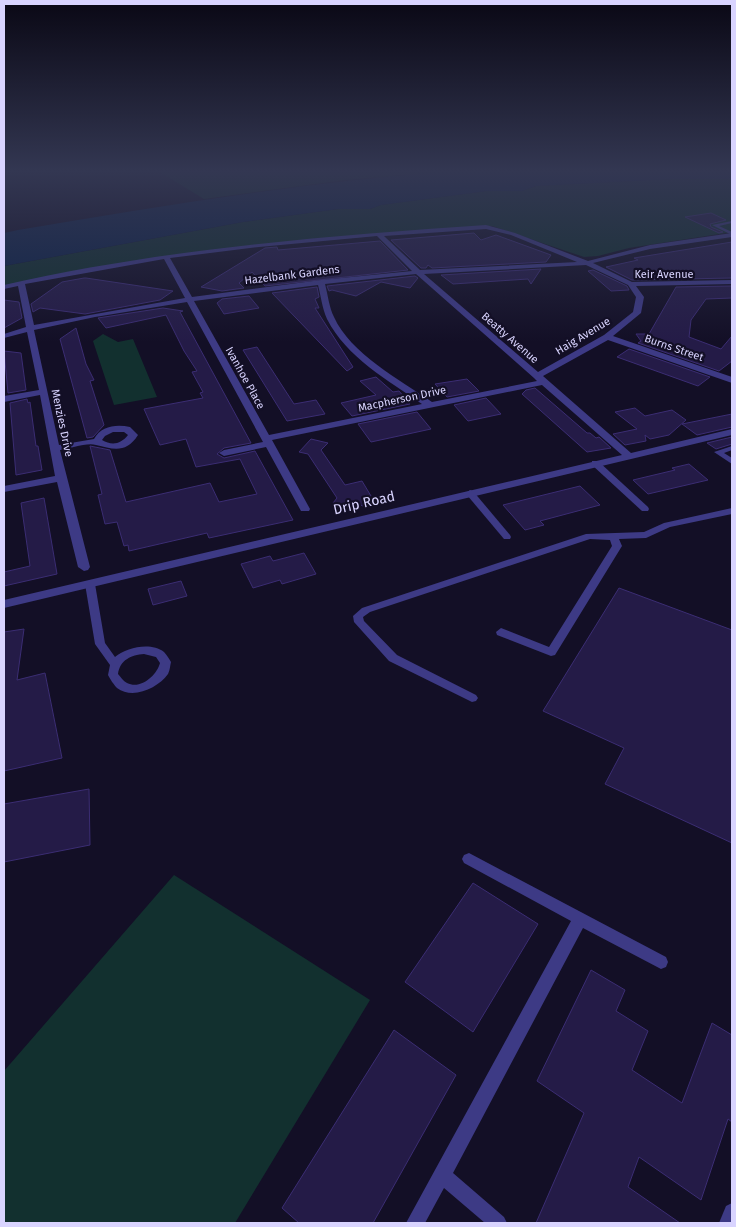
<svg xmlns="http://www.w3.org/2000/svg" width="736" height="1227" font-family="'Fira Sans',sans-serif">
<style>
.green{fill:#12302f}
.water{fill:#0c2248}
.building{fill:#241b47;stroke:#3b2d73}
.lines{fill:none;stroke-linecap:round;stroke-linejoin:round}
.service{fill:#3d3a85;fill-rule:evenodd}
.minor{fill:#3d3a85;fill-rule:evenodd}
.labels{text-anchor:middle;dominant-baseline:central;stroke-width:4.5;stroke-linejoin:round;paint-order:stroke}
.far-street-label{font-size:11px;fill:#d9d4ff;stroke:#130f26}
.street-label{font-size:14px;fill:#d9d4ff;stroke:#130f26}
</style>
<rect width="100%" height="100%" fill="#130f26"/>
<g class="green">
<path d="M158 171H449L345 180 204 199Z"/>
<path d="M671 179H732V232L629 248 598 256 584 257 492 226 226 249 56 275 4 286V266L243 222 338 209H370L381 205 487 191H522L536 186Z"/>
<path d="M103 334 118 342 133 339 157 397 114 405 93 341Z"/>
<path d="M174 875 370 1000 235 1223H4V1071Z"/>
</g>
<path class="water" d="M449 171H732V179H671L536 186 522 191H487L381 205 370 209H338L243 222 4 266V233L18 230C163 205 303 183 449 171Z"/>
<g class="building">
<path d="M711 213 726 220 710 224 711 227 723 232 719 233 685 217Z"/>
<path d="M474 233 481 240 496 235 551 255 546 262 432 268 428 265 426 268H421L391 240Z"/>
<path d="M380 241 408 270 265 286 252 272 239 283 244 288 222 291 201 287 265 248 277 247 278 250Z"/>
<path d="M732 242V278L632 280 606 267 638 260 634 258Z"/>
<path d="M541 269 531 284 528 279 453 284 441 275Z"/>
<path d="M593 270 627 286 629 290 611 291 588 271Z"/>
<path d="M415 276 418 278 410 288 381 282 356 296 332 290 329 291 327 286Z"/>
<path d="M84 278H86L173 291 160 300 85 314 40 308 33 312 31 304 62 282Z"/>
<path d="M732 286V298L706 299 691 320 689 337 721 349 732 336V361L719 371 638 343 641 341 636 334H649L676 287Z"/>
<path d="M317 287 319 297 315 299 319 308H315L353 367 347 371 272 293Z"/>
<path d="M249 296 259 308 224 314 217 303 222 299Z"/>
<path d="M4 300 19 302 22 318 4 328Z"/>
<path d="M163 308 183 311 180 312 251 443 224 448 217 454 224 458 255 451 293 520 209 538 207 533 129 551 128 545 124 546 117 522 105 524 98 495 102 494 90 446 110 450 126 502 210 483 219 502 257 494 240 459 196 467 186 439 160 445 144 409 203 398 200 393 203 392 192 372 197 371 184 351 166 315 106 328 98 318Z"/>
<path d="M76 328 86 364 94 380 90 381 104 425 93 437 87 438 60 339Z"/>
<path d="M257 347 294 404 316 400 325 414 287 421 243 350Z"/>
<path d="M629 349 710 377 698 386 617 357Z"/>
<path d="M4 351 21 353 26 390 8 393Z"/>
<path d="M376 377 393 392 399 391 410 404 352 416 341 403 376 395 360 381Z"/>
<path d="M467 379 479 391 447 397 435 384Z"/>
<path d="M535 388 587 433H590L596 438 599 437 611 448 587 452 522 394 526 390Z"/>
<path d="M486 398 501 414 468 421 454 405Z"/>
<path d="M27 399 28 403 30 402 36 446H38L42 470 16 475 10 403Z"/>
<path d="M635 408 645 416 672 410 686 420 669 435 650 439 645 435 646 441 625 445 613 434 637 429 615 412Z"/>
<path d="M417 412 431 429 371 442 358 424Z"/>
<path d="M732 414V427L697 435 682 424Z"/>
<path d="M732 437V444L716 449 707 443Z"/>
<path d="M311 439 328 443 321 450 345 485 362 481 371 496 363 506 358 504 355 509 333 503 337 498 308 454 299 452Z"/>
<path d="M689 464 708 480 648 494 633 480 675 470 672 468Z"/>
<path d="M580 486 600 505 540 521 544 525 525 530 503 505Z"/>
<path d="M44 498 57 574 4 586V572L30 566 21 503Z"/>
<path d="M304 553 316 574 282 584 280 580 253 588 241 564 270 556 273 561Z"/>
<path d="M181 581 187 596 153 605 148 589Z"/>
<path d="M619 588 732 630V843L605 784 624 748 543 711Z"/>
<path d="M24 629 17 680 45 673 62 758 4 771V632Z"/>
<path d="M89 789 90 845 4 862V804Z"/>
<path d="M473 883 538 924 473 1032 405 982Z"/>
<path d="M591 970 625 990 616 1011 648 1031 632 1070 682 1103 712 1023 732 1035V1122L728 1119 701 1200 639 1157 628 1187 680 1223H536L584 1113 537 1081Z"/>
<path d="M394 1030 456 1075 373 1223H299L282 1208Z"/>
</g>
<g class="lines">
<g class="service">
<path d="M732 221V223L719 226 732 232V235L712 225Z"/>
<path d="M732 446V450L724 453 732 458V464L714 452Z"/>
<path d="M592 461H598L648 507 649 509 648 511H642L592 465Z"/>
<path d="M470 490 473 491 510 535 511 537 510 539H504L467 495 466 493Z"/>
<path d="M732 508V514L670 527 646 538 619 539 622 546 555 655 551 656 497 635 496 632 501 628 549 647 612 546 610 540 590 539 370 612 363 617 364 621 397 655 476 695 478 698 476 701 472 702 389 661 354 622 353 616 362 608 586 534 644 532 664 523Z"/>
<path d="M90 581 95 584 105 643 115 657C127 647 151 642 164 652 167 655 169 659 171 662 170 666 170 670 168 674 158 688 133 700 117 688 114 685 110 679 108 675L110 665 95 644 85 584ZM144 654 156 657 160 663C157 675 141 690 127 683 123 681 121 677 118 674 120 660 131 655 144 654Z"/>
<path d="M469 853 666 957 668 962 666 967 661 969 583 928 453 1173 504 1217 507 1223H485L444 1188 425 1223H406L571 921 464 863 462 859 464 855Z"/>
<path d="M732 1203V1223H719L726 1206Z"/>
</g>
<path class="minor" d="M486 225 515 233 588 261 650 245 732 233V237L650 249 593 263 632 282 732 280V284L636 286 644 297 641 313 613 336 732 377V383L608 340 543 376 631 453 732 429V435L4 608V600L622 455 542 385 272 440 310 509 309 511H301L266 447 224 456 219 453 224 450 263 442 187 302 95 317 34 330 59 445 94 439C101 426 116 424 130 427L138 435C126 454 113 449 96 445 87 442 70 449 60 450L90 567 88 570 84 571 78 567 57 482 4 492V486L55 476 40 395 4 402V396L39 390 27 332 4 338V334L26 327 18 286 4 289V285C162 249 324 236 486 225ZM486 229 511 235 577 262 420 270 384 236ZM377 236 412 271 321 280 192 297 170 258 259 247ZM164 259 185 298 34 325 25 284ZM586 265 628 285 636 297 633 312 604 335 538 372 424 274ZM416 274 534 378 537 381 432 402C400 380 350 353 334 317 329 307 328 295 325 284ZM318 285C321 296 322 308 327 319 346 357 389 381 422 404L269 435 194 301ZM113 432H124L128 435C121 444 112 446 102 440L105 436Z"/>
</g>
<linearGradient id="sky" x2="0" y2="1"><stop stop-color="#0a0815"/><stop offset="0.5" stop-color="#333752"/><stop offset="1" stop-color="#333752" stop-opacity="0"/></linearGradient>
<rect width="736" height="342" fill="url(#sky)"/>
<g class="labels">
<g class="far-street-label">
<text x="664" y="274">Keir Avenue</text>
<text transform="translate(292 275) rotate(-7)">Hazelbank Gardens</text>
<text transform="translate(583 336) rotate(-31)">Haig Avenue</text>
<text transform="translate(510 338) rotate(41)">Beatty Avenue</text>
<text transform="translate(674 348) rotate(19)">Burns Street</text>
<text transform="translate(245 378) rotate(61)">Ivanhoe Place</text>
<text transform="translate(402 399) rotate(-12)">Macpherson Drive</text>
<text transform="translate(62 423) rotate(78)">Menzies Drive</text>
</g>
<g class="street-label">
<text transform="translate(364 503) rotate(-13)">Drip Road</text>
</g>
</g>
<rect width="736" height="1227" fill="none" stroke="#d9d4ff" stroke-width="10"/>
</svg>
